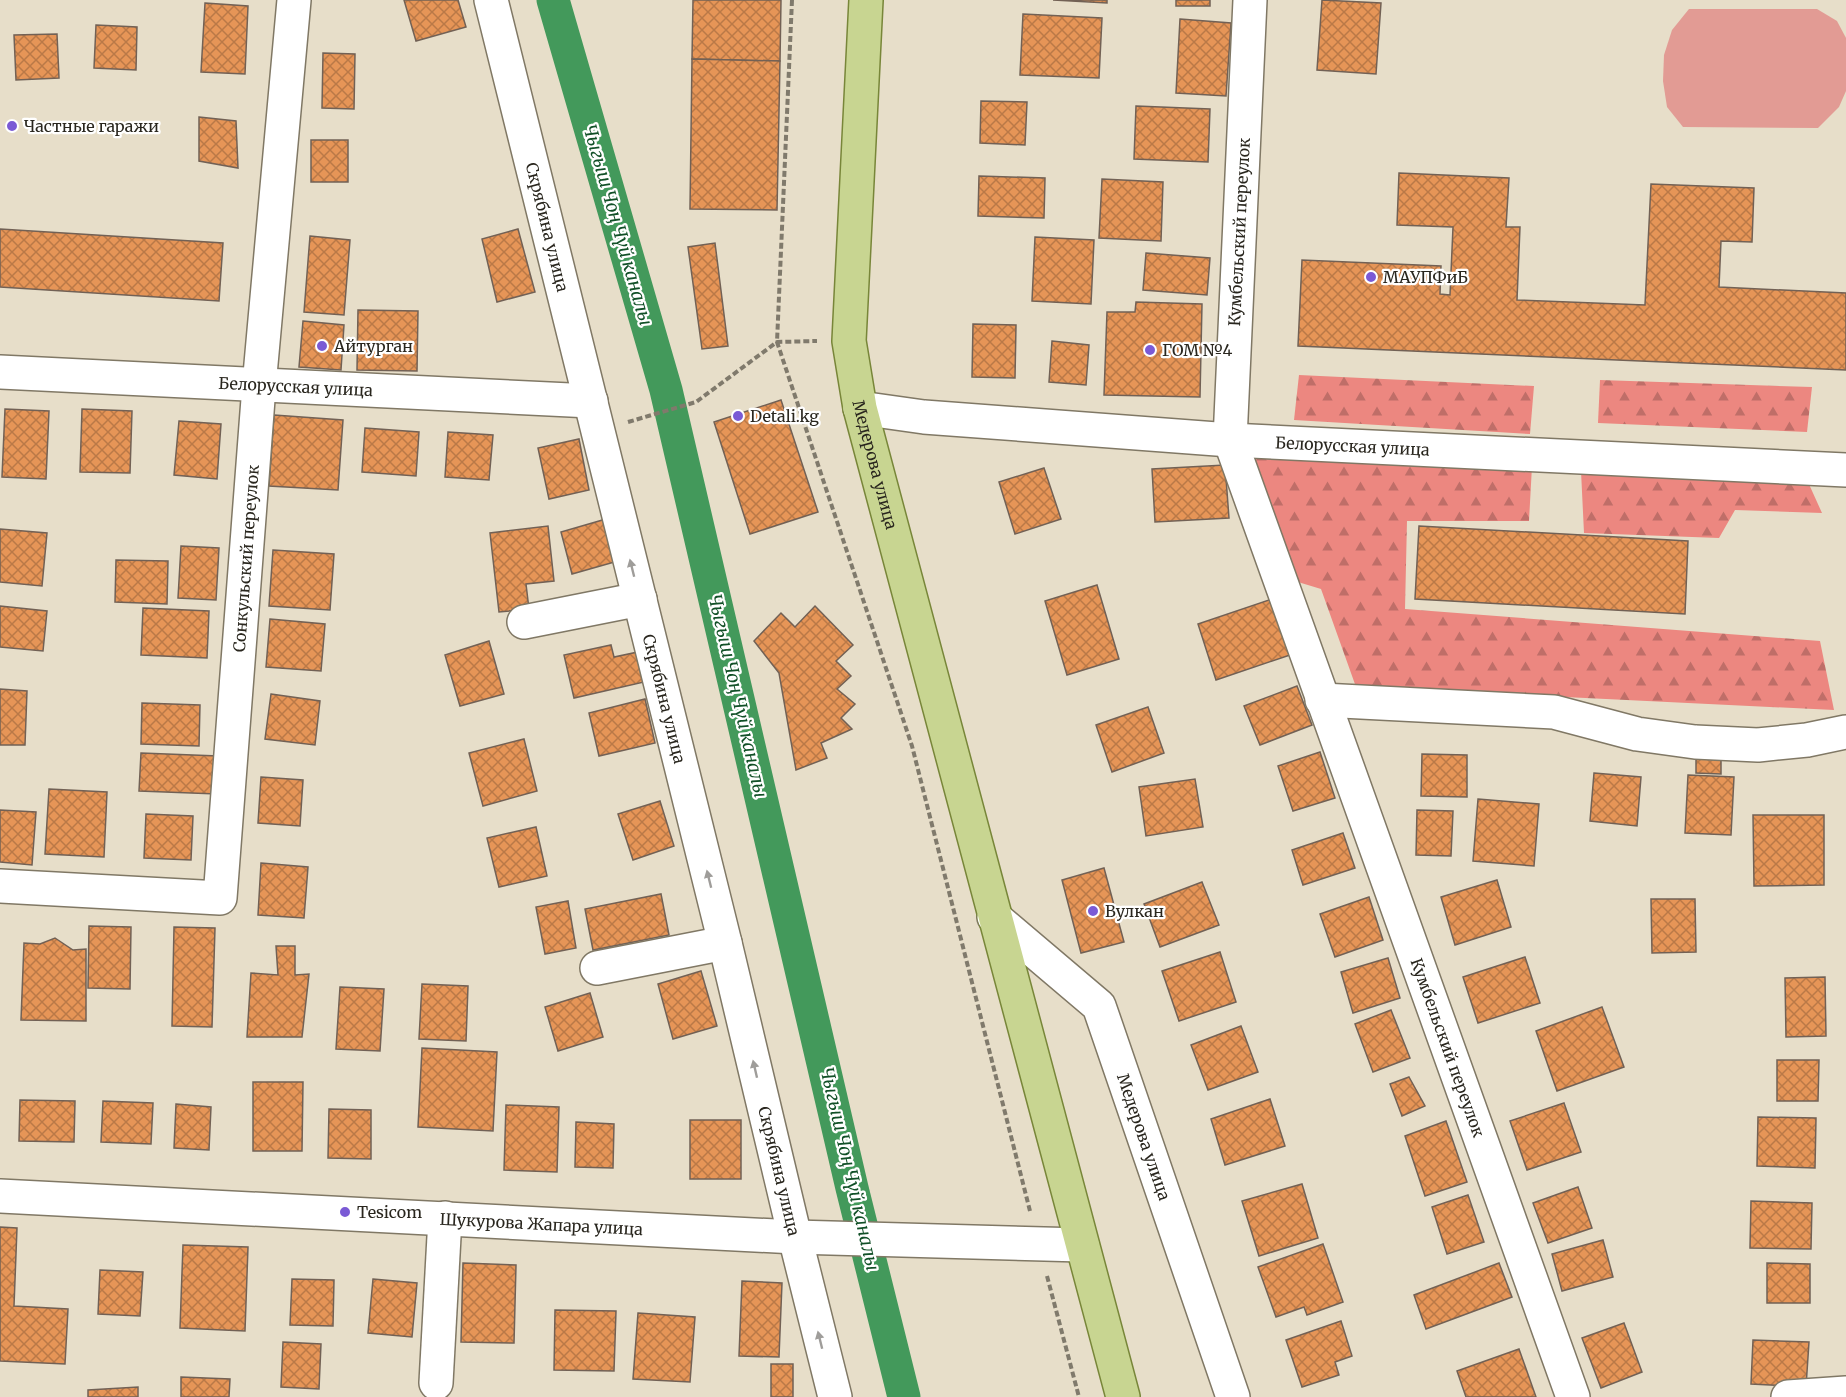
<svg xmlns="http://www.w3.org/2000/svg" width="1846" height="1397" font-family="Merriweather,serif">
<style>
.grass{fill:#e29b94}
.forest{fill:url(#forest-firs)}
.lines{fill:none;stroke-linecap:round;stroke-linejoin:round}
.canal{stroke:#43995b;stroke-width:33}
.building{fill:url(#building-cross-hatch);stroke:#726155;stroke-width:1.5}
.minor-casing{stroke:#807865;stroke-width:36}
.major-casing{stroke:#788639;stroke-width:36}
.path{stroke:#807a6c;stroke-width:4;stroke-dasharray:6 3;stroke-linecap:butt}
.minor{stroke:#fff;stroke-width:33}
.major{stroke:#c8d591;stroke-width:33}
.oneway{fill:#9f9d9a}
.poi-dot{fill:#7a5ad5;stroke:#fff;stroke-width:2}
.labels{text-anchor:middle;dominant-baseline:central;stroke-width:4.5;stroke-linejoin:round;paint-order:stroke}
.poi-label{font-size:16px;fill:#29261e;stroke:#fff;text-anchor:start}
.street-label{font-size:16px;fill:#29261e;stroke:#fff}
.water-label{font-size:18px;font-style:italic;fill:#115027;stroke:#fff}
</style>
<defs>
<pattern id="forest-firs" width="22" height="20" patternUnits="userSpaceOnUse" patternTransform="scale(1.5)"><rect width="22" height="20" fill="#ec8780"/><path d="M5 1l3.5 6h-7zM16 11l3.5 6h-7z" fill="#bf6e68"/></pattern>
<pattern id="building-cross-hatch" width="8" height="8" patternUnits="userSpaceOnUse" patternTransform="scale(1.5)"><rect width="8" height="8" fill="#e69557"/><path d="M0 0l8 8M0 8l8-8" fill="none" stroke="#ba7947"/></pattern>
</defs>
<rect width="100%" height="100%" fill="#e7dec9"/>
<path class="grass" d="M1689 9H1817L1837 21 1846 38V91L1839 107 1818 128 1683 127 1667 107 1663 81 1664 55 1672 30Z"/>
<g class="forest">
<path d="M1299 375 1534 386 1530 434 1294 420Z"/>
<path d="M1600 380 1812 387 1807 432 1598 423Z"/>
<path d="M1248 452 1532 466 1529 521H1407L1405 609 1820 641 1834 710 1356 687 1321 589 1298 582Z"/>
<path d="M1581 471 1808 482 1822 513 1735 510 1719 538 1584 533Z"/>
</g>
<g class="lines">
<path class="canal" d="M553 0 666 390 852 1188 904 1397"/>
</g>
<g class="building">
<path d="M404 0H458L466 27 416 41Z"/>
<path d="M693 0H781L780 61 692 59Z"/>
<path d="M1053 0H1107V3Z"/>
<rect x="1176" y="0" width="34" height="6"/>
<path d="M1322 0 1381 3 1376 74 1317 70Z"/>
<path d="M205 3 248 6 245 74 201 72Z"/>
<path d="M1023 14 1102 18 1099 78 1020 75Z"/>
<path d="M1180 19 1231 23 1226 96 1176 93Z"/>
<path d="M96 25 137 27 136 70 94 68Z"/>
<path d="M57 34 59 78 16 80 14 35Z"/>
<path d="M323 53 355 54 354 109 322 108Z"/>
<path d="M692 59 780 61 777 210 690 209Z"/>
<path d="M981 101 1027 102 1025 145 980 143Z"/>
<path d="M1136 106 1210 109 1208 162 1134 159Z"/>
<path d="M199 117 236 121 238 168 199 161Z"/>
<rect x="311" y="140" width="37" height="42"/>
<path d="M1399 173 1509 178 1506 227H1520L1517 300 1645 305 1651 184 1754 188 1752 242 1721 241 1719 287 1846 293V370L1298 346 1302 260 1441 266 1440 294 1450 295 1453 227 1397 225Z"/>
<path d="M979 176 1045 178 1044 218 978 216Z"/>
<path d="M1102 179 1163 182 1161 241 1099 238Z"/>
<path d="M0 229 223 243 219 301 0 287Z"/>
<path d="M518 229 535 292 497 302 482 239Z"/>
<path d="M310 236 350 240 344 315 304 312Z"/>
<path d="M1035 237 1094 240 1091 304 1032 301Z"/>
<path d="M715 243 728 346 702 349 688 247Z"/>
<path d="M1146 253 1210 258 1207 295 1143 290Z"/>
<path d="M1136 302 1202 304 1200 397 1104 395 1107 312H1135Z"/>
<path d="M358 310 418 311 417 371 357 370Z"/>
<path d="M303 321 344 325 341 370 299 367Z"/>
<path d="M973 324 1016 325 1015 378 972 377Z"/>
<path d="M1052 341 1089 345 1086 385 1049 382Z"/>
<path d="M781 400 818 512 750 534 714 422Z"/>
<path d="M5 409 49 411 46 479 2 477Z"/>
<path d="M82 409 132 411 130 473 80 472Z"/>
<path d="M274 415 343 420 338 490 269 486Z"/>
<path d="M179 421 221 424 217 479 174 475Z"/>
<path d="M365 428 419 432 416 476 362 472Z"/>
<path d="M448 432 493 435 489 480 445 477Z"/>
<path d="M579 439 589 490 549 499 538 448Z"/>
<path d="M1225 465 1229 518 1155 522 1152 469Z"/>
<path d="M1044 468 1061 519 1015 534 999 482Z"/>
<path d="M606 519 618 561 572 574 561 532Z"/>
<path d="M548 526 554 581 526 584 529 609 499 612 490 533Z"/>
<path d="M1419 526 1688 541 1685 614 1415 599Z"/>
<path d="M0 529 47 533 42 586 0 582Z"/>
<path d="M181 546 219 548 216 600 178 598Z"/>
<path d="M273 550 334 554 330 610 269 606Z"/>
<path d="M116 560 168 561 167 604 115 602Z"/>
<path d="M1097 585 1119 659 1067 675 1045 601Z"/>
<path d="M1272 599 1290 655 1216 680 1198 624Z"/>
<path d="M0 606 47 611 43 651 0 647Z"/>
<path d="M815 606 853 645 836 661 851 676 837 689 855 704 841 718 852 729 821 743 827 758 796 770 779 673 754 641 781 613 795 627Z"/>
<path d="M143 608 209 611 207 658 141 655Z"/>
<path d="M270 619 325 624 321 671 266 667Z"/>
<path d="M489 641 504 694 460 706 445 655Z"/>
<path d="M611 645 614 657 638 652 644 682 574 698 564 655Z"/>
<path d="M1297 686 1312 725 1260 745 1244 706Z"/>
<path d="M0 689 27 691 25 745H0Z"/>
<path d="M271 694 320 701 315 745 265 739Z"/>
<path d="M645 699 655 743 599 756 589 713Z"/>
<path d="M142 703 200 705 199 746 141 744Z"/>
<path d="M1148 707 1164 753 1112 772 1096 725Z"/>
<path d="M524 739 537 791 483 806 469 753Z"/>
<path d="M1320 752 1335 798 1293 811 1278 766Z"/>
<path d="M141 753 218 756 217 794 139 791Z"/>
<path d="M1422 754 1467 755V797L1421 796Z"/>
<path d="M1721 757V774L1696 773V758Z"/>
<path d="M1594 773 1641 777 1637 826 1590 821Z"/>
<path d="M1688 775 1734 777 1731 835 1685 833Z"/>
<path d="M261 777 303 780 300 826 258 823Z"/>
<path d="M1195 779 1203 827 1146 836 1139 787Z"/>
<path d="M49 789 107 792 104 857 45 854Z"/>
<path d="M1478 799 1539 804 1534 866 1473 861Z"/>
<path d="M660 801 674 846 633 860 618 814Z"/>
<path d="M0 810 36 812 32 865 0 862Z"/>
<path d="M1417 810 1453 811 1451 856 1416 855Z"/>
<path d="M146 814 193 816 191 860 144 858Z"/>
<path d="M1753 815H1824V885L1754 886Z"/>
<path d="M536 827 547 876 499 887 487 838Z"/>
<path d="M1343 833 1355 868 1303 885 1292 850Z"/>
<path d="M261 863 308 867 304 918 258 915Z"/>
<path d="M1104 868 1124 942 1081 953 1062 880Z"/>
<path d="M1497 880 1511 927 1455 945 1441 897Z"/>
<path d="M1202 882 1219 925 1160 947 1144 904Z"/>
<path d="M661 894 669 935 593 950 585 909Z"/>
<path d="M1369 897 1383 940 1335 957 1320 914Z"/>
<path d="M1651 899H1695L1696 952 1652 953Z"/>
<path d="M568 901 576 948 545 954 536 907Z"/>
<path d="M89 926 131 927 130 989 88 988Z"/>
<path d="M174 927 215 928 212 1027 172 1026Z"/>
<path d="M55 938 73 950 86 949V1021L21 1020 24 943 40 944Z"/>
<path d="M276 946H295V975L309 974 302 1037H247L251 973 278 975Z"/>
<path d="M1220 952 1236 1002 1179 1021 1162 971Z"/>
<path d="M1525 957 1540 1003 1478 1023 1463 977Z"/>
<path d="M1388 958 1400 998 1353 1013 1341 972Z"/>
<path d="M701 971 717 1026 673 1039 658 984Z"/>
<path d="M1825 977 1826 1036 1786 1037 1785 978Z"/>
<path d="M422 984 468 986 466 1041 419 1039Z"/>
<path d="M340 987 384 989 380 1051 336 1049Z"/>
<path d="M590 993 603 1037 558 1051 545 1007Z"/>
<path d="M1602 1007 1624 1067 1557 1091 1536 1031Z"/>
<path d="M1391 1010 1410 1058 1373 1072 1355 1024Z"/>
<path d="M1241 1026 1258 1072 1208 1090 1191 1045Z"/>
<path d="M422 1048 497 1052 493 1131 418 1127Z"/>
<path d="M1777 1060H1819L1818 1101H1777Z"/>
<path d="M1409 1077 1425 1106 1402 1116 1390 1084Z"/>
<path d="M253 1082H303L302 1151H253Z"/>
<path d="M1270 1099 1285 1146 1225 1165 1211 1119Z"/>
<path d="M20 1100 75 1101 74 1142 19 1141Z"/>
<path d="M103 1101 153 1103 151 1144 101 1142Z"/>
<path d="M1564 1103 1581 1152 1527 1170 1510 1121Z"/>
<path d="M176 1104 211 1107 209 1150 174 1148Z"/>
<path d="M506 1105 559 1107 557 1172 504 1170Z"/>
<path d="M329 1109 371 1110V1159L328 1158Z"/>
<path d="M1758 1117 1816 1118 1815 1168 1757 1166Z"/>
<rect x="690" y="1120" width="51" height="59"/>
<path d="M1446 1121 1467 1182 1425 1196 1405 1136Z"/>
<path d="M576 1122 614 1124 613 1168 575 1167Z"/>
<path d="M1302 1184 1318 1238 1259 1256 1242 1201Z"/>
<path d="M1578 1187 1592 1228 1548 1243 1533 1203Z"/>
<path d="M1468 1195 1484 1242 1447 1254 1432 1207Z"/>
<path d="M1751 1201 1812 1203 1811 1249 1750 1248Z"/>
<path d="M0 1227 17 1228 14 1306 68 1309 65 1364 0 1361Z"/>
<path d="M1603 1240 1613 1277 1562 1291 1552 1254Z"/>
<path d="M1323 1244 1343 1302 1307 1315 1304 1307 1276 1317 1258 1267Z"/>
<path d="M183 1245 248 1247 245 1331 180 1328Z"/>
<path d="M463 1263 516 1265 514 1343 461 1342Z"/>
<path d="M1499 1263 1512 1297 1426 1329 1414 1295Z"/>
<path d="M1767 1263 1810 1264V1303H1767Z"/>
<path d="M100 1270 143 1272 140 1316 98 1314Z"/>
<path d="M292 1279 334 1280 333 1326 290 1325Z"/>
<path d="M373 1279 417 1283 412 1337 368 1333Z"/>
<path d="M742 1281 782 1283 779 1357 739 1356Z"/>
<path d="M555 1310 616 1311 614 1371 554 1370Z"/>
<path d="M638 1313 695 1317 690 1382 633 1379Z"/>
<path d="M1341 1321 1352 1356 1335 1362 1339 1375 1302 1387 1286 1340Z"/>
<path d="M1624 1323 1642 1372 1601 1388 1582 1338Z"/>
<path d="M1753 1340 1809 1342 1806 1387 1751 1384Z"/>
<path d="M283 1342 321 1344 319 1389 281 1387Z"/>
<path d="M1519 1349 1536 1397H1466L1457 1371Z"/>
<rect x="771" y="1364" width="22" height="33"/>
<path d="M181 1377 230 1379 229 1397H181Z"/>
<path d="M138 1387V1397H88V1390Z"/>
</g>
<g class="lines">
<defs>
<g id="minor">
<path id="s1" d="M491 0 725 943 795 1237 835 1397"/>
<path id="s2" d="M1250 0 1230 440 1573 1397"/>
<path id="s3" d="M0 372 591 401"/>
<path id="s4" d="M860 408 924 417 1230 440 1846 470"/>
<path d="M524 622 640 599"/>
<path d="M1322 700 1554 712 1637 734 1695 742 1758 745 1807 740 1846 732"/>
<path id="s5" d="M0 886 220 898 259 386 294 0"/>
<path id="s6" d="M994 917 1099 1006 1233 1397"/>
<path d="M597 968 725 943"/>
<path id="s7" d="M0 1196 795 1237 1082 1245"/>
<path d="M436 1383 445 1218"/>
<path d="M1788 1397 1846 1393"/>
</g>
<g id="major">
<path id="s8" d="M866 0 849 341 860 408 1123 1397"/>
</g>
</defs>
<use href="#minor" class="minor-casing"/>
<use href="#major" class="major-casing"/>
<g class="path">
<path d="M792 0 777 342 912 746 1030 1211"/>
<path d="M628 422 696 402 777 342 817 341"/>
<path d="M1047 1276 1079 1397"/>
</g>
<use href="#minor" class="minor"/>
<use href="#major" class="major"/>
</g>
<defs><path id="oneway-solid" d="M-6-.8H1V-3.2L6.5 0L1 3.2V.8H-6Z" transform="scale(1.5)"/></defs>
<g class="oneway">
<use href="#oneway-solid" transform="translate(632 568) rotate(-104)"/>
<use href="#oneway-solid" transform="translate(709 879) rotate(-104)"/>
<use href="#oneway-solid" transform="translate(755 1069) rotate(-103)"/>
<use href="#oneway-solid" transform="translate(820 1340) rotate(-104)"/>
</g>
<g class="poi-dot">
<circle cx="12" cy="126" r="6"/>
<circle cx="1371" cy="277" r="6"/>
<circle cx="322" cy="346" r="6"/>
<circle cx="1150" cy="350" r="6"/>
<circle cx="738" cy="416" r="6"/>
<circle cx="1093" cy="911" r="6"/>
<circle cx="345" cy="1212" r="6"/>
</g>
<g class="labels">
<g class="poi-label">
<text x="24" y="126">Частные гаражи</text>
<text x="1383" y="277">МАУПФиБ</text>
<text x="334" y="346">Айтурган</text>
<text x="1162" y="350">ГОМ №4</text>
<text x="750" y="416">Detali.kg</text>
<text x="1105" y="911">Вулкан</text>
<text x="357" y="1212">Tesicom</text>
</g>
<g class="street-label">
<text stroke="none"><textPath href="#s1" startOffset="234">Скрябина улица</textPath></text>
<text transform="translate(1239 232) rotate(-87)">Кумбельский переулок</text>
<text stroke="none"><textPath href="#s3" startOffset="296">Белорусская улица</textPath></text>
<text stroke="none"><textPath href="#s4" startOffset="494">Белорусская улица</textPath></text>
<text stroke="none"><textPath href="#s8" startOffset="468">Медерова улица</textPath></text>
<text stroke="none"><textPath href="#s5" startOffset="561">Сонкульский переулок</textPath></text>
<text stroke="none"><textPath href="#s1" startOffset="720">Скрябина улица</textPath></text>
<text stroke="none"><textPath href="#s2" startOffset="1086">Кумбельский переулок</textPath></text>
<text stroke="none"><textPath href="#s6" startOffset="276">Медерова улица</textPath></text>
<text stroke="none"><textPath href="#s1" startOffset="1206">Скрябина улица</textPath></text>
<text stroke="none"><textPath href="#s7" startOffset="542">Шукурова Жапара улица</textPath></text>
</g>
<g class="water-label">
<text transform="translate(618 225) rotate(74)">Чыгыш Чоң Чүй каналы</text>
<text transform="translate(738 696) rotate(77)">Чыгыш Чоң Чүй каналы</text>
<text transform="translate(850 1169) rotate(77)">Чыгыш Чоң Чүй каналы</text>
</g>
</g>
</svg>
